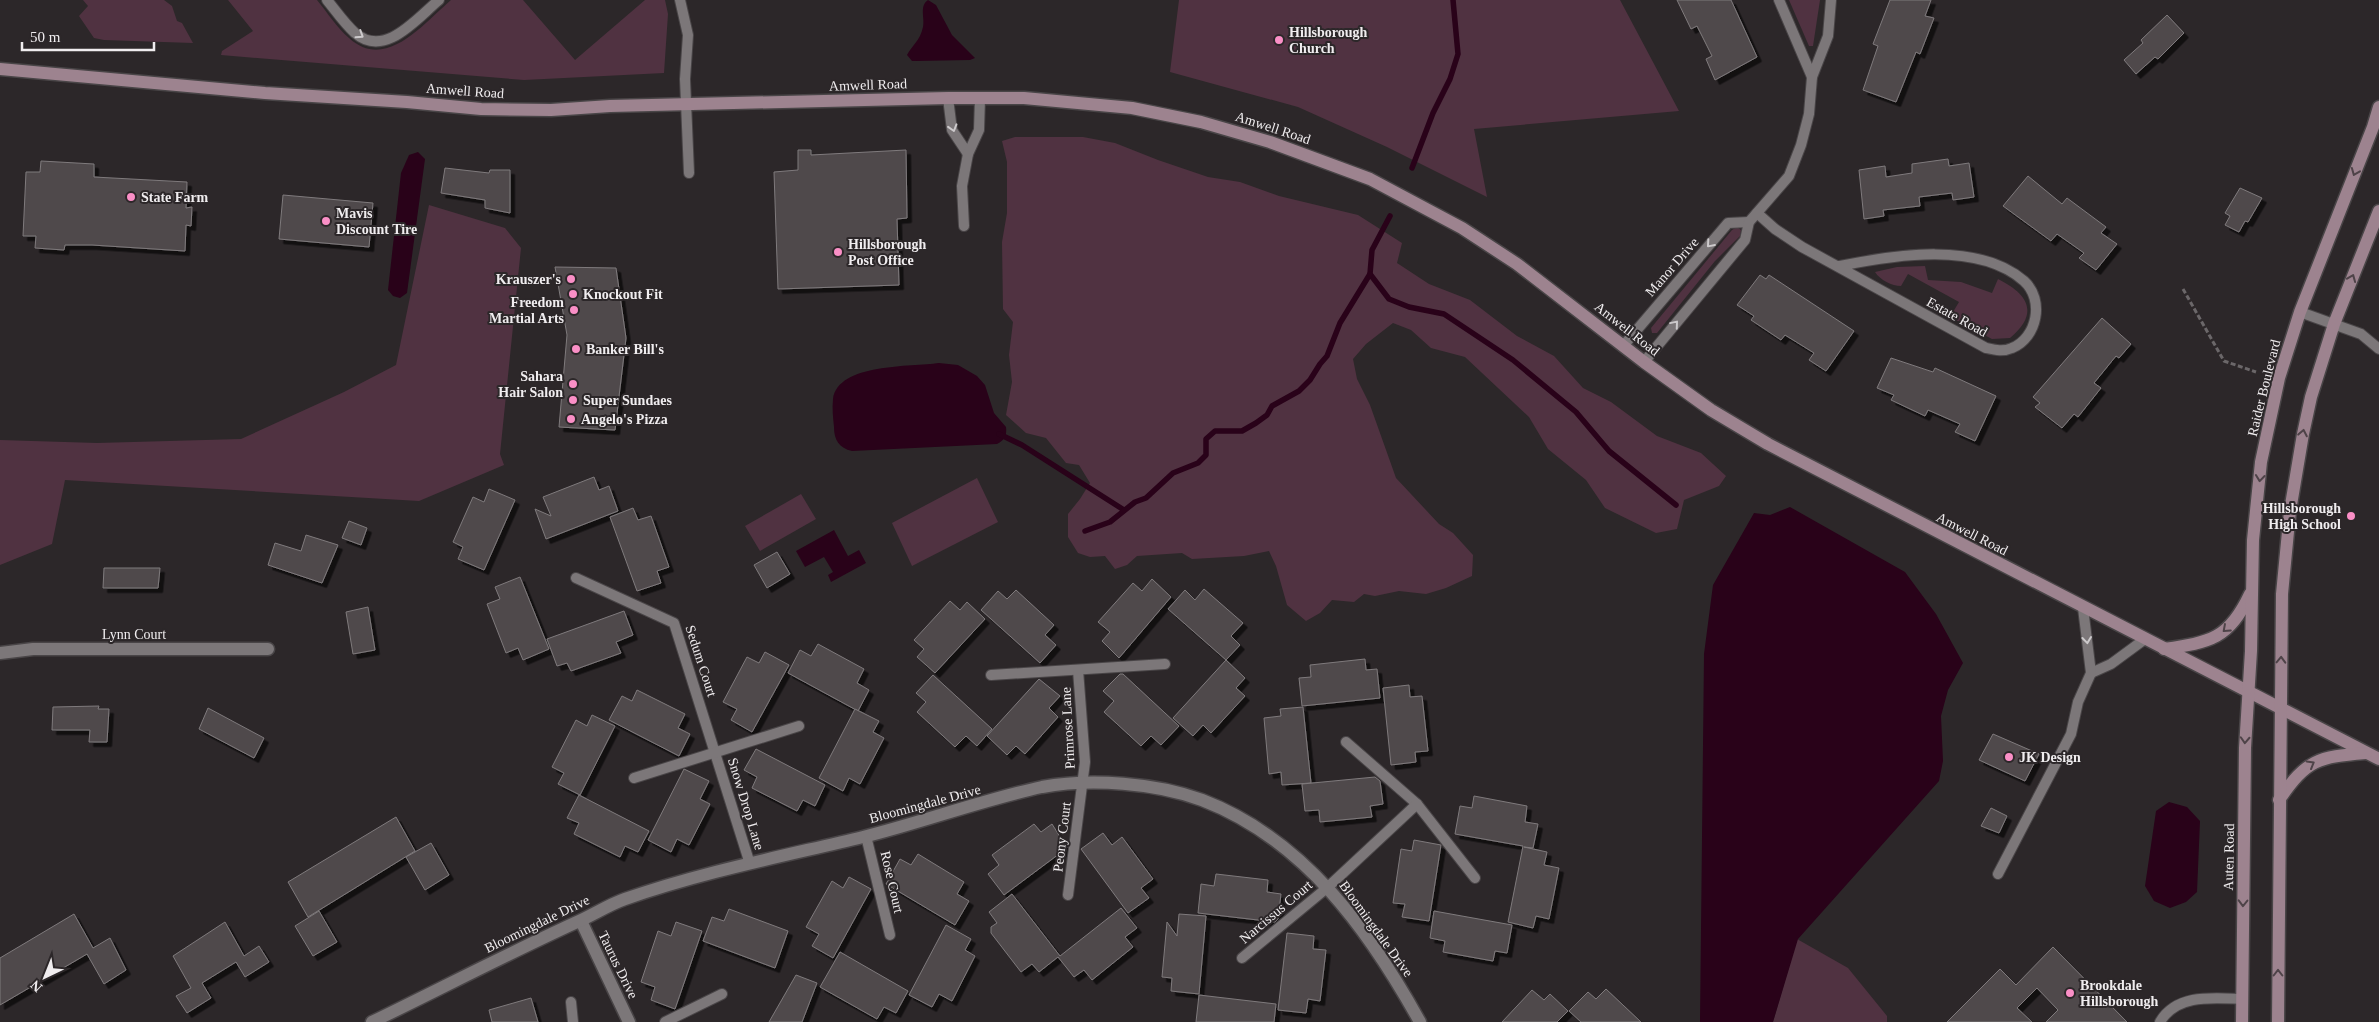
<svg xmlns="http://www.w3.org/2000/svg" width="2379" height="1022" font-family="'Times New Roman',serif">
<style>
.green{fill:#503241}
.water{fill:#290219}
.lines{fill:none;stroke-linecap:round;stroke-linejoin:round}
.stream{stroke:#290219;stroke-width:5.5}
.building{fill:#4f4a4c;stroke:#7f7a7c;filter:url(#shadow)}
.lane-casing{stroke:#494547;stroke-width:12}
.street-casing{stroke:#494547;stroke-width:15}
.secondary-casing{stroke:#494547;stroke-width:15}
.path{stroke:#6b6769;stroke-width:3;stroke-dasharray:5 2.5;stroke-linecap:butt}
.lane{stroke:#7c7779;stroke-width:10}
.street{stroke:#7c7779;stroke-width:12}
.secondary{stroke:#9d838f;stroke-width:12}
.oneway{stroke:#cdcacc}
.oneway2{stroke:#4e4348}
.poi-dot{fill:#fa8fc6;stroke:#2c2729;stroke-width:2}
.labels{text-anchor:middle;dominant-baseline:central;stroke-width:4;stroke-linejoin:round;paint-order:stroke}
.poi-label{font-size:14px;font-weight:bold;fill:#f0edef;stroke:#2c2729;text-anchor:start}
.street-label{font-size:14px;fill:#f0edef;stroke:#2c2729}
</style>
<defs>
<filter id="shadow"><feDropShadow dx="4.5" dy="4.5" stdDeviation="0" flood-color="#0009"/></filter>
</defs>
<rect width="100%" height="100%" fill="#2c2729"/>
<g class="green">
<path d="M83 0H164L172 6 177 21 182 23 193 43 104 40 94 38 79 16 88 6Z"/>
<path d="M228 0H317C327 12 337 28 349 38 386 72 424 23 451 0H523L575 60 645 0H665L668 14 664 73 524 80 221 55 222 51 253 31Z"/>
<path d="M1179 0H1620L1679 111 1474 129 1487 197 1387 147 1298 107 1170 72Z"/>
<path d="M1789 0H1820L1813 46H1809Z"/>
<path d="M1015 137H1083L1115 143 1158 160 1208 177 1240 182 1279 196 1358 215 1402 243 1397 263 1429 284 1470 300 1517 336 1554 356 1583 388 1611 402 1657 436 1701 453 1726 476 1719 486 1684 500 1677 529 1656 533 1605 508 1586 480 1548 449 1529 417 1465 357 1431 348 1411 330 1393 323 1366 344 1353 359 1357 379 1370 405 1396 478 1439 524 1453 533 1473 555 1472 576 1446 588 1426 594 1399 591 1375 596 1364 594 1354 602 1332 600 1320 613 1306 621 1287 605 1276 566 1269 551 1244 556 1192 559 1182 553 1137 556 1127 565 1115 569 1105 556 1090 557 1078 553 1068 537V514L1080 499 1090 483 1079 465 1066 463 1046 438 1026 433 1006 415 1012 382 1009 355 1013 322 1003 309 1002 242 1007 213V162L1002 141Z"/>
<path d="M429 205 505 228 521 248 500 454 504 465 419 501 65 480 52 544 0 565V440L97 443 241 439 344 392 396 365Z"/>
<path d="M1737 227 1741 230 1740 236 1715 261 1657 333H1652L1651 328 1732 230Z"/>
<path d="M1925 266 1928 280 1961 282 1992 293 1998 279C2028 294 2040 313 2010 338L1992 339 1950 317 1959 302 1908 274 1901 286C1892 286 1880 280 1875 272L1897 267Z"/>
<path d="M977 478 998 522 912 566 892 523Z"/>
<path d="M801 494 816 519 760 551 745 526Z"/>
<path d="M1797 939 1848 968 1887 1016V1022H1773Z"/>
</g>
<g class="water">
<path d="M928 0 936 5 952 35 975 58 970 60 916 61H912L907 55C912 45 920 41 923 27 925 18 919 6 928 0Z"/>
<path d="M418 152 425 159 407 293 400 298 393 296 388 290 401 173 409 155Z"/>
<path d="M939 363 958 365 977 376 985 385 994 413 1006 427C1007 435 1005 440 997 444L852 451C839 448 834 440 834 427 833 418 832 408 833 399 838 363 911 367 939 363Z"/>
<path d="M1790 507 1905 572 1936 614 1963 663 1948 690 1941 716 1943 761 1939 781 1798 939 1773 1022H1700L1704 654 1713 585 1754 513 1770 515Z"/>
<path d="M834 530 848 556 859 550 866 563 831 582 828 575 833 572 824 557 805 567 796 551Z"/>
<path d="M2169 802 2187 807 2200 821 2197 892 2186 902 2170 908 2154 901 2145 886 2156 811Z"/>
</g>
<g class="lines">
<g class="stream">
<path d="M1412 168 1433 113 1450 79 1458 54 1453 0"/>
<path d="M1390 216 1372 250 1370 274 1389 299 1409 307 1444 314 1513 360 1576 412 1609 451 1676 505"/>
<path d="M999 434 1022 445 1124 510"/>
<path d="M1085 531 1110 522 1135 502 1146 498 1173 473 1198 463 1206 455V439L1215 431H1242L1256 423 1267 415 1272 406 1299 391 1310 380 1320 364 1327 356 1340 323 1370 274"/>
</g>
</g>
<g class="building">
<path d="M1677 0H1731L1757 57 1715 80 1706 59 1712 56 1697 26 1691 29Z"/>
<path d="M1890 0H1931L1925 16 1934 18 1920 54 1916 52 1896 102 1863 90 1878 46 1873 44Z"/>
<path d="M2167 15 2184 33 2158 59 2155 57 2136 74 2124 60 2143 43 2141 40Z"/>
<path d="M798 150H811V155L906 150 907 218 897 219 899 285 778 289 774 172 798 170Z"/>
<path d="M1948 159 1949 166 1969 163 1974 197 1953 200 1952 193 1919 197 1920 206 1883 210 1884 216 1864 219 1859 170 1885 166 1886 177 1912 173V164Z"/>
<path d="M41 161 94 164V177L187 182 186 208 192 207 191 226 186 225 185 251 92 245H65L64 250 35 248 36 236H23L26 172H40Z"/>
<path d="M445 168 489 173 490 170H510V213L485 208V200L441 193Z"/>
<path d="M2028 176 2062 204 2067 198 2106 227 2101 233 2117 244 2096 270 2079 258 2084 253 2057 234 2051 241 2003 206Z"/>
<path d="M2240 188 2262 198 2248 222 2245 221 2239 232 2225 225 2230 216 2225 213Z"/>
<path d="M283 195 373 203 369 247 279 239Z"/>
<path d="M555 267 616 268 626 338 615 430 559 427 567 335Z"/>
<path d="M1760 275 1766 279 1769 275 1854 331 1826 371 1809 360 1814 353 1785 335 1781 340 1751 320 1754 316 1737 305Z"/>
<path d="M2102 318 2131 344 2119 358 2116 356 2094 383 2101 388 2078 417 2074 414 2062 428 2035 407 2040 403 2033 397Z"/>
<path d="M1891 358 1933 372 1935 368 1996 396 1975 441 1955 432 1960 424 1928 410 1925 416 1891 400 1894 395 1877 388Z"/>
<path d="M594 477 599 490 609 486 618 511 546 539 535 509 551 516 543 497Z"/>
<path d="M489 489 515 500 484 570 458 559 463 547 453 542 473 497 484 502Z"/>
<path d="M633 508 638 520 651 516 669 567 657 571 661 583 637 591 610 517Z"/>
<path d="M349 521 367 528 361 545 342 538Z"/>
<path d="M306 535 338 545 322 583 268 565 275 543 301 551Z"/>
<path d="M777 552 790 574 767 588 754 565Z"/>
<path d="M104 568H160L158 588H103Z"/>
<path d="M520 577 549 649 523 660 518 648 506 653 487 604 500 599 495 587Z"/>
<path d="M1152 579 1171 597 1119 658 1102 641 1110 632 1098 622 1133 583 1142 591Z"/>
<path d="M1204 589 1243 623 1231 636 1240 645 1226 660 1168 609 1185 590 1195 600Z"/>
<path d="M1016 590 1054 625 1045 635 1056 645 1040 663 981 610 998 591 1007 599Z"/>
<path d="M950 601 960 610 967 602 985 619 935 673 917 657 924 649 914 640Z"/>
<path d="M368 607 375 650 353 654 346 612Z"/>
<path d="M624 611 633 635 616 642 621 653 571 671 567 663 557 666 547 639Z"/>
<path d="M818 644 864 669 857 683 869 690 858 711 788 673 800 650 811 656Z"/>
<path d="M765 652 789 665 752 732 731 720 737 709 723 702 747 657 759 663Z"/>
<path d="M1365 659 1366 670 1377 669 1380 698 1302 706 1299 678 1311 677 1310 665Z"/>
<path d="M1226 660 1245 678 1236 688 1245 696 1211 733 1203 725 1193 736 1173 718Z"/>
<path d="M1120 674H1123L1179 726 1161 745 1151 736 1141 746 1104 712 1114 701 1103 691Z"/>
<path d="M933 675 992 729 977 746 966 736 955 747 917 712 926 702 916 693Z"/>
<path d="M1039 679 1060 696 1049 708 1058 717 1025 754 1016 746 1007 755 987 736Z"/>
<path d="M1409 685 1410 697 1422 696 1428 751 1415 752 1416 762 1391 765 1383 688Z"/>
<path d="M637 690 685 714 678 728 690 734 679 756 609 720 622 696 632 701Z"/>
<path d="M99 706 98 709H109L107 742H89L90 730H52L53 707Z"/>
<path d="M1303 707 1311 783 1282 785 1281 772 1269 774 1264 718 1281 716 1280 709Z"/>
<path d="M208 708 264 738 254 758 199 729Z"/>
<path d="M855 709 879 721 873 732 884 738 860 784 849 778 843 791 819 778Z"/>
<path d="M592 715 615 726 580 795 558 784 564 773 552 767 576 720 587 726Z"/>
<path d="M1993 734 2039 754 2025 781 1979 760Z"/>
<path d="M756 749 825 785 815 806 803 800 797 811 752 788 757 777 744 770Z"/>
<path d="M684 769 709 781 700 799 710 804 689 845 677 839 671 852 648 840Z"/>
<path d="M1375 777 1380 781 1383 804 1370 806 1372 817 1320 822 1319 810 1305 811 1302 784Z"/>
<path d="M579 795 649 831 638 852 625 846 620 857 574 834 579 823 567 818Z"/>
<path d="M1474 796 1527 806 1525 822 1538 824 1533 848 1524 847 1547 852 1544 865 1559 868 1549 919 1536 916 1533 928 1508 922 1523 846 1455 834 1460 806 1472 808Z"/>
<path d="M1991 808 2007 816 1999 833 1981 826Z"/>
<path d="M396 817 415 851 308 917 288 882Z"/>
<path d="M1034 824 1041 832 1052 824 1067 848 1004 895 988 874 999 865 992 855Z"/>
<path d="M1103 833 1112 845 1122 837 1153 879 1141 888 1149 898 1128 913 1081 849Z"/>
<path d="M1414 840 1441 845 1429 921 1402 917 1405 904 1393 903 1401 849 1412 851Z"/>
<path d="M431 843 449 875 425 890 406 857Z"/>
<path d="M918 854 964 882 957 894 969 901 955 925 886 884 900 859 911 865Z"/>
<path d="M1216 874 1268 880 1267 892 1281 894 1278 919 1275 922 1198 913 1201 884 1214 886Z"/>
<path d="M849 877 871 889 833 958 812 946 819 934 806 927 832 881 843 888Z"/>
<path d="M1012 894 1060 956 1121 908 1137 928 1125 937 1133 947 1092 980 1084 970 1074 977 1058 957 1039 972 1032 964 1021 972 991 933V927L997 923 989 912Z"/>
<path d="M729 909 788 931 775 968 703 941 712 917 724 921Z"/>
<path d="M319 911 337 942 313 956 295 926Z"/>
<path d="M1434 911 1512 925 1507 953 1495 951 1493 961 1443 952 1445 941 1430 938Z"/>
<path d="M74 914 93 948 110 938 126 970 104 984 87 954 0 1005V958Z"/>
<path d="M1179 914 1206 916 1199 994 1171 991 1172 978 1162 977 1167 922 1177 936Z"/>
<path d="M225 922 244 956 259 946 269 962 245 977 236 962 202 983 211 998 187 1013 176 996 191 988 173 956Z"/>
<path d="M676 922 702 931 675 1009 651 1000 655 987 641 982 658 931 671 936Z"/>
<path d="M946 925 971 939 965 950 975 956 952 1001 939 994 932 1007 909 995Z"/>
<path d="M1287 933 1314 936 1313 949 1326 950 1320 1001 1308 999 1306 1013 1278 1010Z"/>
<path d="M2053 947 2127 1022H2046L2058 1010 2037 988 2017 1008 2032 1022H1947L2000 969 2016 985Z"/>
<path d="M840 952 908 991 896 1013 884 1007 877 1019 820 987Z"/>
<path d="M796 975 817 983 802 1022H769Z"/>
<path d="M1606 989 1641 1022H1581L1569 1011 1588 992 1596 999Z"/>
<path d="M1532 990 1544 1000 1550 994 1568 1011 1557 1022H1502Z"/>
<path d="M1199 995 1276 1004 1274 1022H1196Z"/>
<path d="M531 998 538 1022H492L489 1010Z"/>
</g>
<g class="lines">
<defs>
<g id="lane">
<path d="M327 0C336 11 344 23 355 33 385 59 417 18 439 0"/>
<path d="M680 0 688 35 685 79 689 173"/>
<path d="M1779 0 1812 77"/>
<path d="M948 98 952 130 968 154"/>
<path d="M1757 213 1775 229 1802 247 1986 348C1995 350 2003 352 2012 348 2037 338 2045 300 2024 281 1978 241 1894 255 1840 266"/>
<path d="M964 226 962 186 968 154 979 130 980 98"/>
<path d="M2300 312 2361 334 2379 349"/>
<path d="M1624 345 1728 223 1749 222"/>
<path d="M1644 362 1745 240 1749 222 1789 176 1801 145 1809 114 1812 77 1828 36 1831 0"/>
<path d="M576 578 674 623 750 864"/>
<path d="M2091 673 2111 664 2145 639"/>
<path d="M991 675 1165 664"/>
<path d="M1346 742 1417 804"/>
<path d="M634 778 799 726"/>
<path d="M866 836 890 935"/>
<path d="M1998 874 2071 734 2078 702 2091 673 2083 608"/>
<path d="M1068 895 1085 762 1078 670"/>
<path d="M1242 958 1328 887 1417 804 1475 878"/>
<path d="M571 1002 573 1022"/>
<path d="M665 1022 722 994"/>
<path d="M2160 1022C2177 993 2214 998 2242 999"/>
</g>
<g id="street">
<path d="M0 653 33 649H268"/>
<path d="M581 921 629 1022"/>
<path d="M372 1022C440 989 507 954 577 922 593 915 608 905 625 899 702 872 784 856 863 837 923 822 982 800 1042 787 1091 778 1156 783 1202 800 1304 839 1369 930 1420 1022"/>
</g>
<g id="secondary">
<path d="M0 69 265 93 407 102 481 109 551 110 610 106 948 98H1024L1132 108 1201 122 1270 142 1370 179 1462 228 1517 264 1644 362 1711 410 1768 444 2379 759"/>
<path d="M2164 649C2211 642 2229 639 2250 594"/>
<path d="M2279 800C2307 759 2318 757 2366 753"/>
<path d="M2242 1022 2245 748 2251 651 2253 540 2261 462 2279 378 2300 312 2373 127 2379 107"/>
<path d="M2278 1022 2282 594 2290 511 2303 434 2311 397 2334 324 2379 211"/>
</g>
</defs>
<use href="#lane" class="lane-casing"/>
<use href="#street" class="street-casing"/>
<use href="#secondary" class="secondary-casing"/>
<path class="path" d="M2183 289 2224 361 2256 372"/>
<use href="#lane" class="lane"/>
<use href="#street" class="street"/>
<use href="#secondary" class="secondary"/>
</g>
<defs><path id="oneway-chevron" d="M-2-3.5L2.5 0L-2 3.5" fill="none" stroke-width="1.6" stroke-linecap="round" stroke-linejoin="round" transform="scale(1.25)"/></defs>
<g class="oneway">
<use href="#oneway-chevron" transform="translate(360 35) rotate(33)"/>
<use href="#oneway-chevron" transform="translate(953 128) rotate(73)"/>
<use href="#oneway-chevron" transform="translate(1710 244) rotate(131)"/>
<use href="#oneway-chevron" transform="translate(1675 324) rotate(-50)"/>
<use href="#oneway-chevron" transform="translate(2087 640) rotate(83)"/>
</g>
<g class="oneway2">
<use href="#oneway-chevron" transform="translate(2355 172) rotate(112)"/>
<use href="#oneway-chevron" transform="translate(2352 278) rotate(-68)"/>
<use href="#oneway-chevron" transform="translate(2303 433) rotate(-79)"/>
<use href="#oneway-chevron" transform="translate(2260 478) rotate(96)"/>
<use href="#oneway-chevron" transform="translate(2226 629) rotate(138)"/>
<use href="#oneway-chevron" transform="translate(2281 660) rotate(-88)"/>
<use href="#oneway-chevron" transform="translate(2245 740) rotate(93)"/>
<use href="#oneway-chevron" transform="translate(2311 764) rotate(-30)"/>
<use href="#oneway-chevron" transform="translate(2243 903) rotate(91)"/>
<use href="#oneway-chevron" transform="translate(2278 973) rotate(-90)"/>
</g>
<g class="poi-dot">
<circle cx="1279" cy="40" r="5"/>
<circle cx="131" cy="197" r="5"/>
<circle cx="326" cy="221" r="5"/>
<circle cx="838" cy="252" r="5"/>
<circle cx="571" cy="279" r="5"/>
<circle cx="573" cy="294" r="5"/>
<circle cx="574" cy="310" r="5"/>
<circle cx="576" cy="349" r="5"/>
<circle cx="573" cy="384" r="5"/>
<circle cx="573" cy="400" r="5"/>
<circle cx="571" cy="419" r="5"/>
<circle cx="2351" cy="516" r="5"/>
<circle cx="2009" cy="757" r="5"/>
<circle cx="2070" cy="993" r="5"/>
</g>
<g class="labels">
<g class="poi-label">
<text x="1289" y="32">Hillsborough<tspan x="1289" dy="16">Church</tspan></text>
<text x="141" y="197">State Farm</text>
<text x="336" y="213">Mavis<tspan x="336" dy="16">Discount Tire</tspan></text>
<text x="848" y="244">Hillsborough<tspan x="848" dy="16">Post Office</tspan></text>
<text x="561" y="279" text-anchor="end">Krauszer's</text>
<text x="583" y="294">Knockout Fit</text>
<text x="564" y="302" text-anchor="end">Freedom<tspan x="564" dy="16">Martial Arts</tspan></text>
<text x="586" y="349">Banker Bill's</text>
<text x="563" y="376" text-anchor="end">Sahara<tspan x="563" dy="16">Hair Salon</tspan></text>
<text x="583" y="400">Super Sundaes</text>
<text x="581" y="419">Angelo's Pizza</text>
<text x="2341" y="508" text-anchor="end">Hillsborough<tspan x="2341" dy="16">High School</tspan></text>
<text x="2019" y="757">JK Design</text>
<text x="2080" y="985">Brookdale<tspan x="2080" dy="16">Hillsborough</tspan></text>
</g>
<g class="street-label">
<text transform="translate(868 85) rotate(-2)">Amwell Road</text>
<text transform="translate(465 91) rotate(4)">Amwell Road</text>
<text transform="translate(1273 128) rotate(18)">Amwell Road</text>
<text transform="translate(1672 267) rotate(-49)">Manor Drive</text>
<text transform="translate(1957 317) rotate(29)">Estate Road</text>
<text transform="translate(1627 329) rotate(38)">Amwell Road</text>
<text transform="translate(2264 388) rotate(-76)">Raider Boulevard</text>
<text transform="translate(1972 534) rotate(27)">Amwell Road</text>
<text x="134" y="634">Lynn Court</text>
<text transform="translate(701 661) rotate(72)">Sedum Court</text>
<text transform="translate(1068 728) rotate(-93)">Primrose Lane</text>
<text transform="translate(746 804) rotate(73)">Snow Drop Lane</text>
<text transform="translate(925 804) rotate(-15)">Bloomingdale Drive</text>
<text transform="translate(1062 837) rotate(-83)">Peony Court</text>
<text transform="translate(2229 857) rotate(-89)">Auten Road</text>
<text transform="translate(892 882) rotate(77)">Rose Court</text>
<text transform="translate(1276 912) rotate(-40)">Narcissus Court</text>
<text transform="translate(537 924) rotate(-26)">Bloomingdale Drive</text>
<text transform="translate(1376 929) rotate(54)">Bloomingdale Drive</text>
<text transform="translate(618 965) rotate(64)">Taurus Drive</text>
</g>
</g>
<g transform="translate(45 977) rotate(223)" stroke="#2c2729" stroke-width="4" paint-order="stroke">
<path d="M0-4L9 19L0 12L-9 19Z" fill="#f0edef"/>
<text y="-8" font-size="14" font-weight="bold" text-anchor="middle" fill="#f0edef">N</text>
</g>
<path d="M22 42v8h132v-8" fill="none" stroke="#f0edef" stroke-width="2.5"/>
<text x="30" y="42" font-size="15" fill="#f0edef" stroke="#2c2729" stroke-width="4" paint-order="stroke">50 m</text>
</svg>
